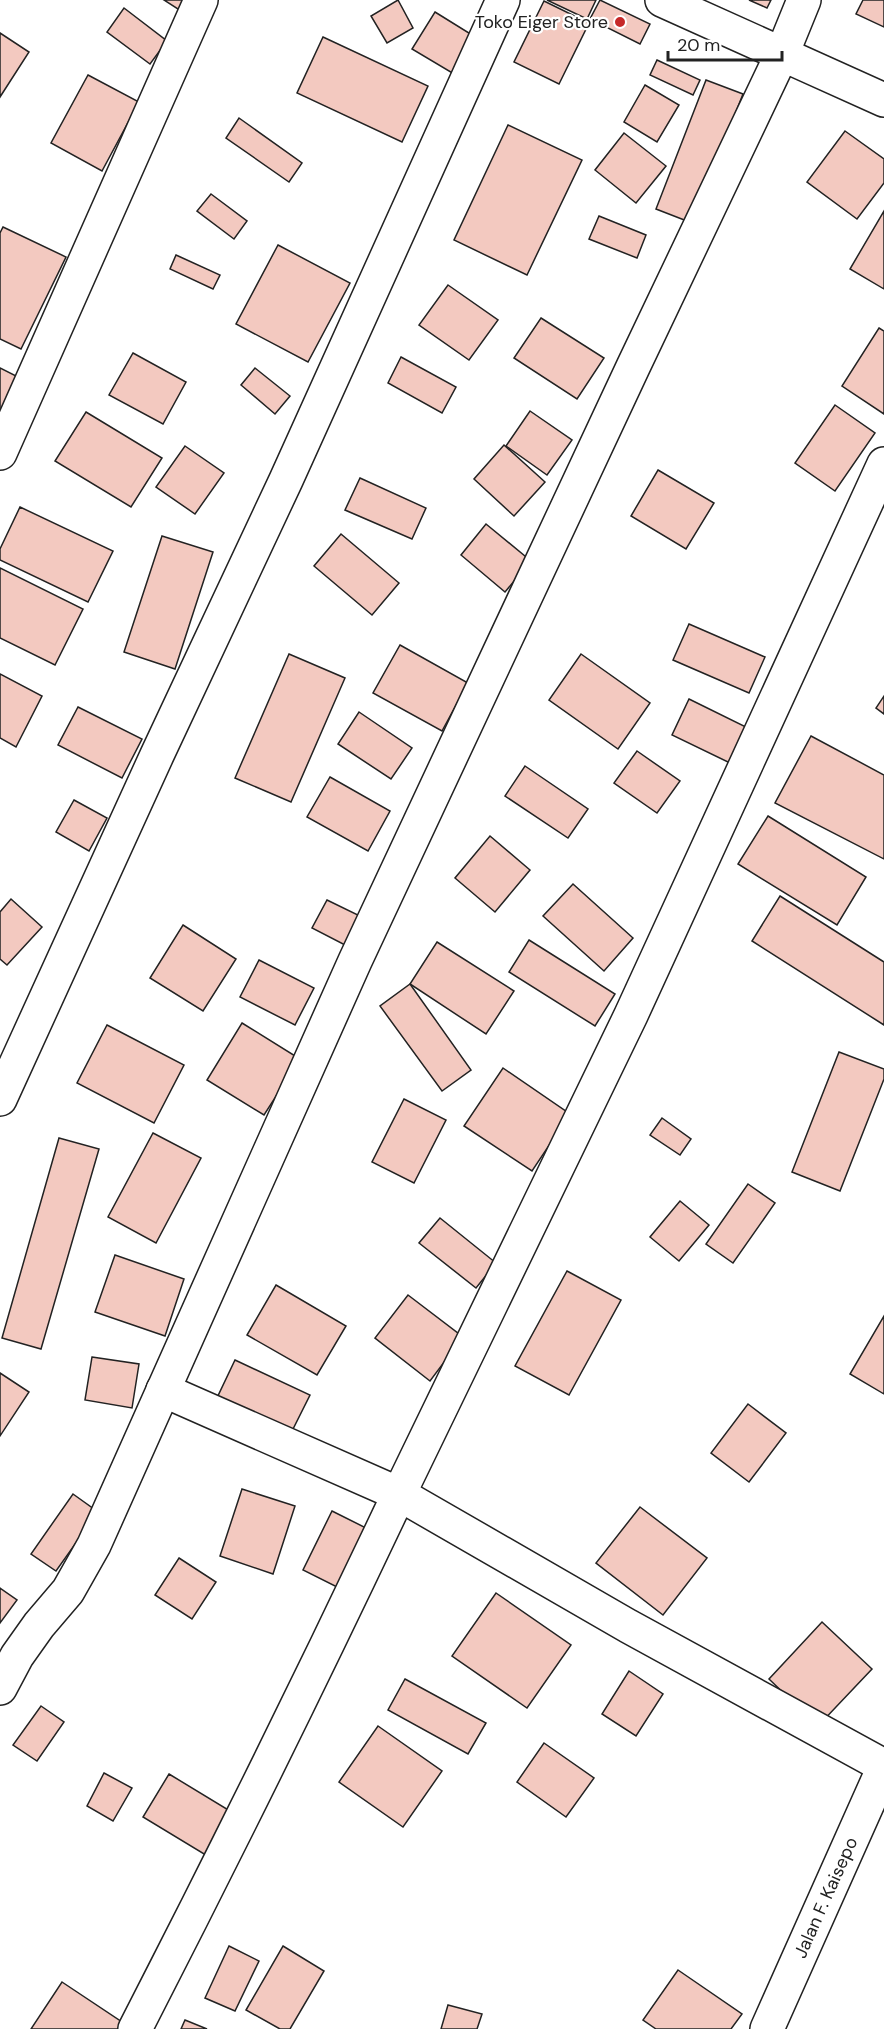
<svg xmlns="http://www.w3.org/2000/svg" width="884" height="2029" font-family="'DM Sans',sans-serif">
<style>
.building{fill:#f3c9c0;stroke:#222;stroke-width:1.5}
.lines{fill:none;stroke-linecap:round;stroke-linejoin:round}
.minor-casing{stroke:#222;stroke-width:36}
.tertiary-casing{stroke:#222;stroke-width:36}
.minor{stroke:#fff;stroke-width:33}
.tertiary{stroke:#fff;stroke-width:33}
.poi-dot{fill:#c62828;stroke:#fff;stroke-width:2}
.labels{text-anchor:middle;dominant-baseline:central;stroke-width:4.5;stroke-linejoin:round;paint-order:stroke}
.poi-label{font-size:18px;fill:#222;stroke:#fff;text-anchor:end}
.street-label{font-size:18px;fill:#222;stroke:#fff}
</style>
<rect width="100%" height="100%" fill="#fff"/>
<g class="building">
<path d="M164 0H188L181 11Z"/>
<path d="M398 0 413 28 387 43 371 16Z"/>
<path d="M547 0H596L587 19Z"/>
<path d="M600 0 650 24 640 44 590 19Z"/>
<path d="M749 0H771L767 8Z"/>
<path d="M863 0H884V27L856 14Z"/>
<path d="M544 1 589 23 559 84 514 62Z"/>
<path d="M124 8 167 41 150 64 107 32Z"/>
<path d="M435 12 477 38 454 74 412 49Z"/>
<path d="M0 33 29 52 0 97Z"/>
<path d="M323 37 428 86 402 142 297 93Z"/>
<path d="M657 60 700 80 693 95 650 75Z"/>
<path d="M88 75 139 102 102 171 51 143Z"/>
<path d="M706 80 743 94 692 223 656 209Z"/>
<path d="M645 85 679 105 657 142 624 122Z"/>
<path d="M239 118 302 163 289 182 226 138Z"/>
<path d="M508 125 582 160 527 275 454 240Z"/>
<path d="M845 131 884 159V183L857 219 807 182Z"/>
<path d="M624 133 666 166 636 203 595 170Z"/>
<path d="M211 194 247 221 234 239 197 211Z"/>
<path d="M884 211V289L850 269Z"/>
<path d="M599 216 646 235 637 258 589 239Z"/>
<path d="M3 227 66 257 21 349 0 339V233Z"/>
<path d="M278 245 350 283 308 362 236 324Z"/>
<path d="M176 255 220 275 213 289 170 269Z"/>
<path d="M448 285 498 320 469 360 419 325Z"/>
<path d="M541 318 604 358 577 399 514 358Z"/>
<path d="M879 328 884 331V414L842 386Z"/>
<path d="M133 353 186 382 163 424 109 395Z"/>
<path d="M401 357 456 387 442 413 388 383Z"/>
<path d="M0 368 24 380 0 414Z"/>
<path d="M255 368 290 396 275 414 241 385Z"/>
<path d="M835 405 875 433 835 491 795 463Z"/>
<path d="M530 411 572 440 547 475 506 446Z"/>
<path d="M86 412 162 458 131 507 55 461Z"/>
<path d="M504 445 545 482 514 516 474 479Z"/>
<path d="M185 446 224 473 195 514 156 487Z"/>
<path d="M658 470 714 503 686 549 631 516Z"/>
<path d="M360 478 426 508 412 539 345 510Z"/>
<path d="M20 507 113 551 88 602 0 560V549Z"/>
<path d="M486 524 531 561 505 592 461 555Z"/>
<path d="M341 534 399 583 372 615 314 566Z"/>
<path d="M162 536 213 552 175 669 124 652Z"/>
<path d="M0 568 83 609 55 665 0 638Z"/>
<path d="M689 624 765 657 749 693 673 660Z"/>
<path d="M400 645 468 683 442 731 373 693Z"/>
<path d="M289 654 345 678 291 802 235 778Z"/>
<path d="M581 654 650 703 618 749 549 700Z"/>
<path d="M0 674 42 696 16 747 0 738Z"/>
<path d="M884 696V714L876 708Z"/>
<path d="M689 699 748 728 730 763 672 735Z"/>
<path d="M78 707 142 739 122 778 58 745Z"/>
<path d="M359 712 412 748 391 779 338 744Z"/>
<path d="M811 736 884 775V859L775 803Z"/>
<path d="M637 751 680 781 657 813 614 783Z"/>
<path d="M525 766 588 809 568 838 505 796Z"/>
<path d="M330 777 390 811 368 851 307 817Z"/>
<path d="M74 800 107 818 89 851 56 832Z"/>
<path d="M768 816 866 877 837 925 738 864Z"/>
<path d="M490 836 530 870 495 912 455 878Z"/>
<path d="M573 884 633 938 604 971 543 916Z"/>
<path d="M780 896 884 962V1025L752 941Z"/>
<path d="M11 899 42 927 7 965 0 959V912Z"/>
<path d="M327 900 360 916 345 945 312 928Z"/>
<path d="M183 925 236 959 203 1011 150 978Z"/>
<path d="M529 940 615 994 595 1026 509 972Z"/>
<path d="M437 942 514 991 486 1034 410 984Z"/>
<path d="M259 960 314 988 295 1025 240 997Z"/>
<path d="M410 984 471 1070 442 1091 380 1006Z"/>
<path d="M242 1023 300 1059 264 1115 207 1080Z"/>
<path d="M107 1025 184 1065 154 1123 77 1083Z"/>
<path d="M839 1052 884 1069V1079L840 1191 792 1172Z"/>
<path d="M503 1068 570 1114 532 1171 464 1126Z"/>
<path d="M404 1099 446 1120 414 1183 372 1162Z"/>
<path d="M662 1118 691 1139 680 1155 650 1135Z"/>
<path d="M153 1133 201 1158 156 1243 108 1217Z"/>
<path d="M59 1138 99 1149 41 1349 2 1338Z"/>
<path d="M748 1184 775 1203 733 1263 706 1244Z"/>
<path d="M680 1201 709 1225 679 1261 650 1237Z"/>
<path d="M440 1218 496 1263 476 1288 419 1243Z"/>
<path d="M115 1255 184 1279 165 1336 95 1312Z"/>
<path d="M567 1271 621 1300 569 1395 515 1366Z"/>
<path d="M276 1285 346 1326 317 1375 247 1335Z"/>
<path d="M408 1295 463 1337 430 1381 375 1338Z"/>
<path d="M884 1316V1394L850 1374Z"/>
<path d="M92 1357 139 1364 132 1408 85 1400Z"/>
<path d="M235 1360 310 1395 290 1435 216 1400Z"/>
<path d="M0 1373 29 1392 0 1436Z"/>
<path d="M748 1404 786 1433 749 1482 711 1453Z"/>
<path d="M242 1489 295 1506 273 1574 220 1556Z"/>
<path d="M73 1494 98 1512 56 1571 31 1554Z"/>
<path d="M640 1507 707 1558 663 1615 596 1563Z"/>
<path d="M332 1511 372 1531 343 1590 303 1570Z"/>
<path d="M179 1558 216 1582 192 1619 155 1595Z"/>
<path d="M0 1588 17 1600 0 1623Z"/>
<path d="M496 1593 571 1645 527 1708 452 1656Z"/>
<path d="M822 1622 872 1669 818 1726 769 1679Z"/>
<path d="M629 1671 663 1694 636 1736 602 1714Z"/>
<path d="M405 1679 486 1723 468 1754 388 1710Z"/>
<path d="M41 1706 64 1722 37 1761 13 1745Z"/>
<path d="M378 1726 442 1771 403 1827 339 1782Z"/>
<path d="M544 1743 594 1778 566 1817 517 1782Z"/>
<path d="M104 1773 132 1788 113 1821 87 1806Z"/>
<path d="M169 1774 235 1814 209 1857 143 1817Z"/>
<path d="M229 1946 259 1961 235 2011 205 1998Z"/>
<path d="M283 1946 324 1971 290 2029H280L246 2010Z"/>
<path d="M678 1970 742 2014 731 2029H656L643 2020Z"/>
<path d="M62 1982 128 2026 126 2029H31Z"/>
<path d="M448 2005 482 2014 477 2029H441Z"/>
<path d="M185 2020 207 2029H181Z"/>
</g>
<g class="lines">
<defs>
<g id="minor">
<path d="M0 453 201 0"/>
<path d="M884 464 631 1015 399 1494 628 1626 884 1766"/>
<path d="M0 1099 157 755 286 480 503 0"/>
<path d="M0 1688 17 1656 39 1625 68 1591 94 1545 355 961 633 367 782 54 804 0"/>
<path d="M135 2029C226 1852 314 1674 399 1494L163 1390"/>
</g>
<g id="tertiary">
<path d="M662 0 884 100"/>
<path id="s1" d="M767 2029 884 1767"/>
</g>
</defs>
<use href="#minor" class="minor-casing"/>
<use href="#tertiary" class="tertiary-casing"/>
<use href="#minor" class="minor"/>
<use href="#tertiary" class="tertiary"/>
</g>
<circle class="poi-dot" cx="620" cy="22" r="6"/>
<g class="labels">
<g class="poi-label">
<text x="608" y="22">Toko Eiger Store</text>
</g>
<g class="street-label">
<text stroke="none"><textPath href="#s1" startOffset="144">Jalan F. Kaisepo</textPath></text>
</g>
</g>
<path d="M668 51v9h114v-9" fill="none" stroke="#222222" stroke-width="3"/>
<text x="677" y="51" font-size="18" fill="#222222" stroke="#ffffff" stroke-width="4.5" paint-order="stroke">20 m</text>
</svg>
